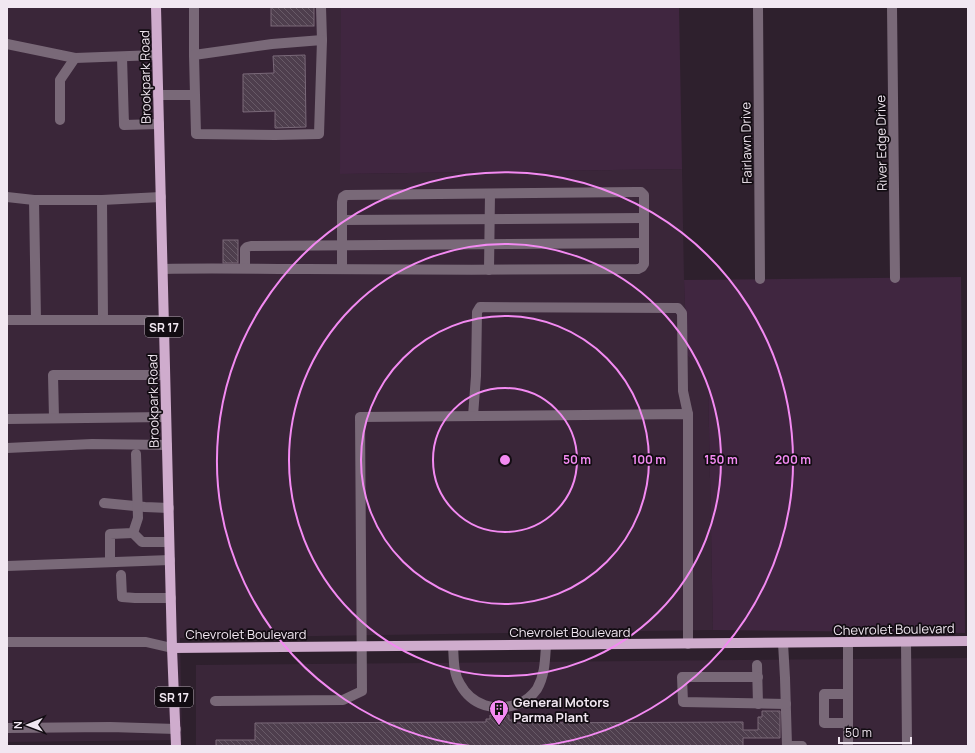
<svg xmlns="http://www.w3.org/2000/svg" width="975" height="753" font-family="Manrope,sans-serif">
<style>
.built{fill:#3a2639}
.green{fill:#402640}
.building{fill:url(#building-back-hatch);stroke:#7a6979}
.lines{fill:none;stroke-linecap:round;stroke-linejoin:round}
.minor{stroke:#796978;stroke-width:10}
.major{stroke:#cfaccd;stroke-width:10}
.ring{fill:none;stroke:#f38af2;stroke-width:2}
.labels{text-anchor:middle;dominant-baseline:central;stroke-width:3.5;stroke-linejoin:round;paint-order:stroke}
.shield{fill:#120c12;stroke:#aea5ae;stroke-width:1}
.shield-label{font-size:12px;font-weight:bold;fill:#f1e7f1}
.street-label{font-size:13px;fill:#f1e7f1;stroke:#120c12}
.poi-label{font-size:13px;font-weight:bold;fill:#f1e7f1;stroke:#120c12;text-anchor:start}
.centre{fill:#f38af2;stroke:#120c12;stroke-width:2}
.ring-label{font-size:12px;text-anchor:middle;font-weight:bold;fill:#f38af2;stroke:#120c12;stroke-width:3.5;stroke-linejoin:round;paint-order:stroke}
</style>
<defs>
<pattern id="building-back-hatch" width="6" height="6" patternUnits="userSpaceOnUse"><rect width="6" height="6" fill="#4e3e4d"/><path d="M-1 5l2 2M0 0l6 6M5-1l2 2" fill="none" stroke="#685a67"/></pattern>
</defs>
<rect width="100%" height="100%" fill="#2e202d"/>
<g class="built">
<path d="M7 7H341V174L682 169 684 280 687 355 708 377 713 630 180 638 182 740 7 742Z"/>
<path d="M968 658V746H196V665Z"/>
</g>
<g class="green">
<path d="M341 7H679L682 169 340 174Z"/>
<path d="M961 277 965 633 713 630 708 377 687 355 684 280Z"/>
</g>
<g class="building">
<rect x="271" y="7" width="43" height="19"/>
<path d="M305 55 306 127 275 128V111L243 112V74L274 73 273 56Z"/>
<rect x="223" y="240" width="15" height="23"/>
<path d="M762 711H780V738H743V746H216V740H255V723L486 722V719H490V715H509V720H513V723L743 722V730H758V717H762Z"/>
</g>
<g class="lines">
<g class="minor">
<path d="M194 7V55"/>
<path d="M321 7 322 40"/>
<path d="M758 7 760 279"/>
<path d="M892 7 895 278"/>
<path d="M7 44 75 58 157 55"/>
<path d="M122 57 124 125 159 124"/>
<path d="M158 95H195L196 134 275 135 319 134 322 40 272 44 194 55 195 95"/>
<path d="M60 120V80L75 58"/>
<path d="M7 197 34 200H102L161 197"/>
<path d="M34 200 36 320"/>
<path d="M342 220 644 218"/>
<path d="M245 268V249L247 247 251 246 644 243"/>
<path d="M163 269C210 268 257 269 305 269 416 270 527 270 638 269L642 267 644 264V195L641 192H636L346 195 343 197 342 202V269"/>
<path d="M489 270 490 194"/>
<path d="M7 320H103L102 200"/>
<path d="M103 320H164"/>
<path d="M473 416 476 376 477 312 480 307 678 308 682 313 683 391 688 414"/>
<path d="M54 418 53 375H165"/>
<path d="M7 419 166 417"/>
<path d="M7 448 92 444 167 445"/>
<path d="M104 503 145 507 169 508"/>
<path d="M133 533 142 542H169"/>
<path d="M110 562V534L133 533 138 518 136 454"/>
<path d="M7 566 170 560"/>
<path d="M121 575 122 597 135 598H171"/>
<path d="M7 642H146L172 648"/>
<path d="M848 642V746"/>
<path d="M906 642 907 746"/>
<path d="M783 643 785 678 787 746"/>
<path d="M453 646C454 659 453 673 460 684 472 706 495 712 518 704 526 701 532 696 537 689 545 675 545 660 546 645"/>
<path d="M757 665 758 704"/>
<path d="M758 677H682L683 702 786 704"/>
<path d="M848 694H824V723H848"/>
<path d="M215 701 343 700 362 691 360 417 688 414V644"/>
<path d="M7 728 110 727 176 729"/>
<path d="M787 746H802"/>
</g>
<g class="major">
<path d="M156 7 172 648 176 746"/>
<path d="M172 648 968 641"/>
</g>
</g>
<g class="ring">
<circle cx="505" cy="460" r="72"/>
<circle cx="505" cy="460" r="144"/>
<circle cx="505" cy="460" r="216"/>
<path d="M470 746A288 288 0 1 1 540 746"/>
</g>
<defs>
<symbol id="building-pin" viewBox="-11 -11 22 30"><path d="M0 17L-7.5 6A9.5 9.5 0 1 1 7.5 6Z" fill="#f38af2" stroke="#120c12"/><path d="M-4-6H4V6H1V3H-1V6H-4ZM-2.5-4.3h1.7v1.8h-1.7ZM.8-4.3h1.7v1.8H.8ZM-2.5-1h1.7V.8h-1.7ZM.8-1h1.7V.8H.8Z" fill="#111"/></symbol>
</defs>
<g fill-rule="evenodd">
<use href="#building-pin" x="488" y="698" width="22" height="30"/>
</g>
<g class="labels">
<g class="shield">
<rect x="145" y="317" width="38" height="20" rx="3"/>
<rect x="155" y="687" width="38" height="20" rx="3"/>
</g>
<g class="shield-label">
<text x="164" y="327">SR 17</text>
<text x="174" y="697">SR 17</text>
</g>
<g class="street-label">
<text transform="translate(145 77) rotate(-91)">Brookpark Road</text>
<text transform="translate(746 143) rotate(-91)">Fairlawn Drive</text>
<text transform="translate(881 143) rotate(-91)">River Edge Drive</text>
<text transform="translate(153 401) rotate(-91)">Brookpark Road</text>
<text transform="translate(894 629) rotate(-1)">Chevrolet Boulevard</text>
<text x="570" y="632">Chevrolet Boulevard</text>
<text x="246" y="634">Chevrolet Boulevard</text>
</g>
<g class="poi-label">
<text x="513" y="702">General Motors<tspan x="513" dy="15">Parma Plant</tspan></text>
</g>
</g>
<circle cx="505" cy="460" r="6" class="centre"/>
<g class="ring-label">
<text x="577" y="464">50 m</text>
<text x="649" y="464">100 m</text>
<text x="721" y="464">150 m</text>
<text x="793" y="464">200 m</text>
</g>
<rect width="975" height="753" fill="none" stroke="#f1e7f1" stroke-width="16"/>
<g transform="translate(28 725) rotate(269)" stroke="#120c12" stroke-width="3" paint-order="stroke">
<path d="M0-3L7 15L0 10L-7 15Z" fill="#f1e7f1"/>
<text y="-6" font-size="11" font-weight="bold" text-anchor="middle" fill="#f1e7f1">N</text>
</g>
<path d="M839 737v6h72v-6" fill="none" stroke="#f1e7f1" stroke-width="2"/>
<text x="845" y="737" font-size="12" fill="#f1e7f1" stroke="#120c12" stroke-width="3" paint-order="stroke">50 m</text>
</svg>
